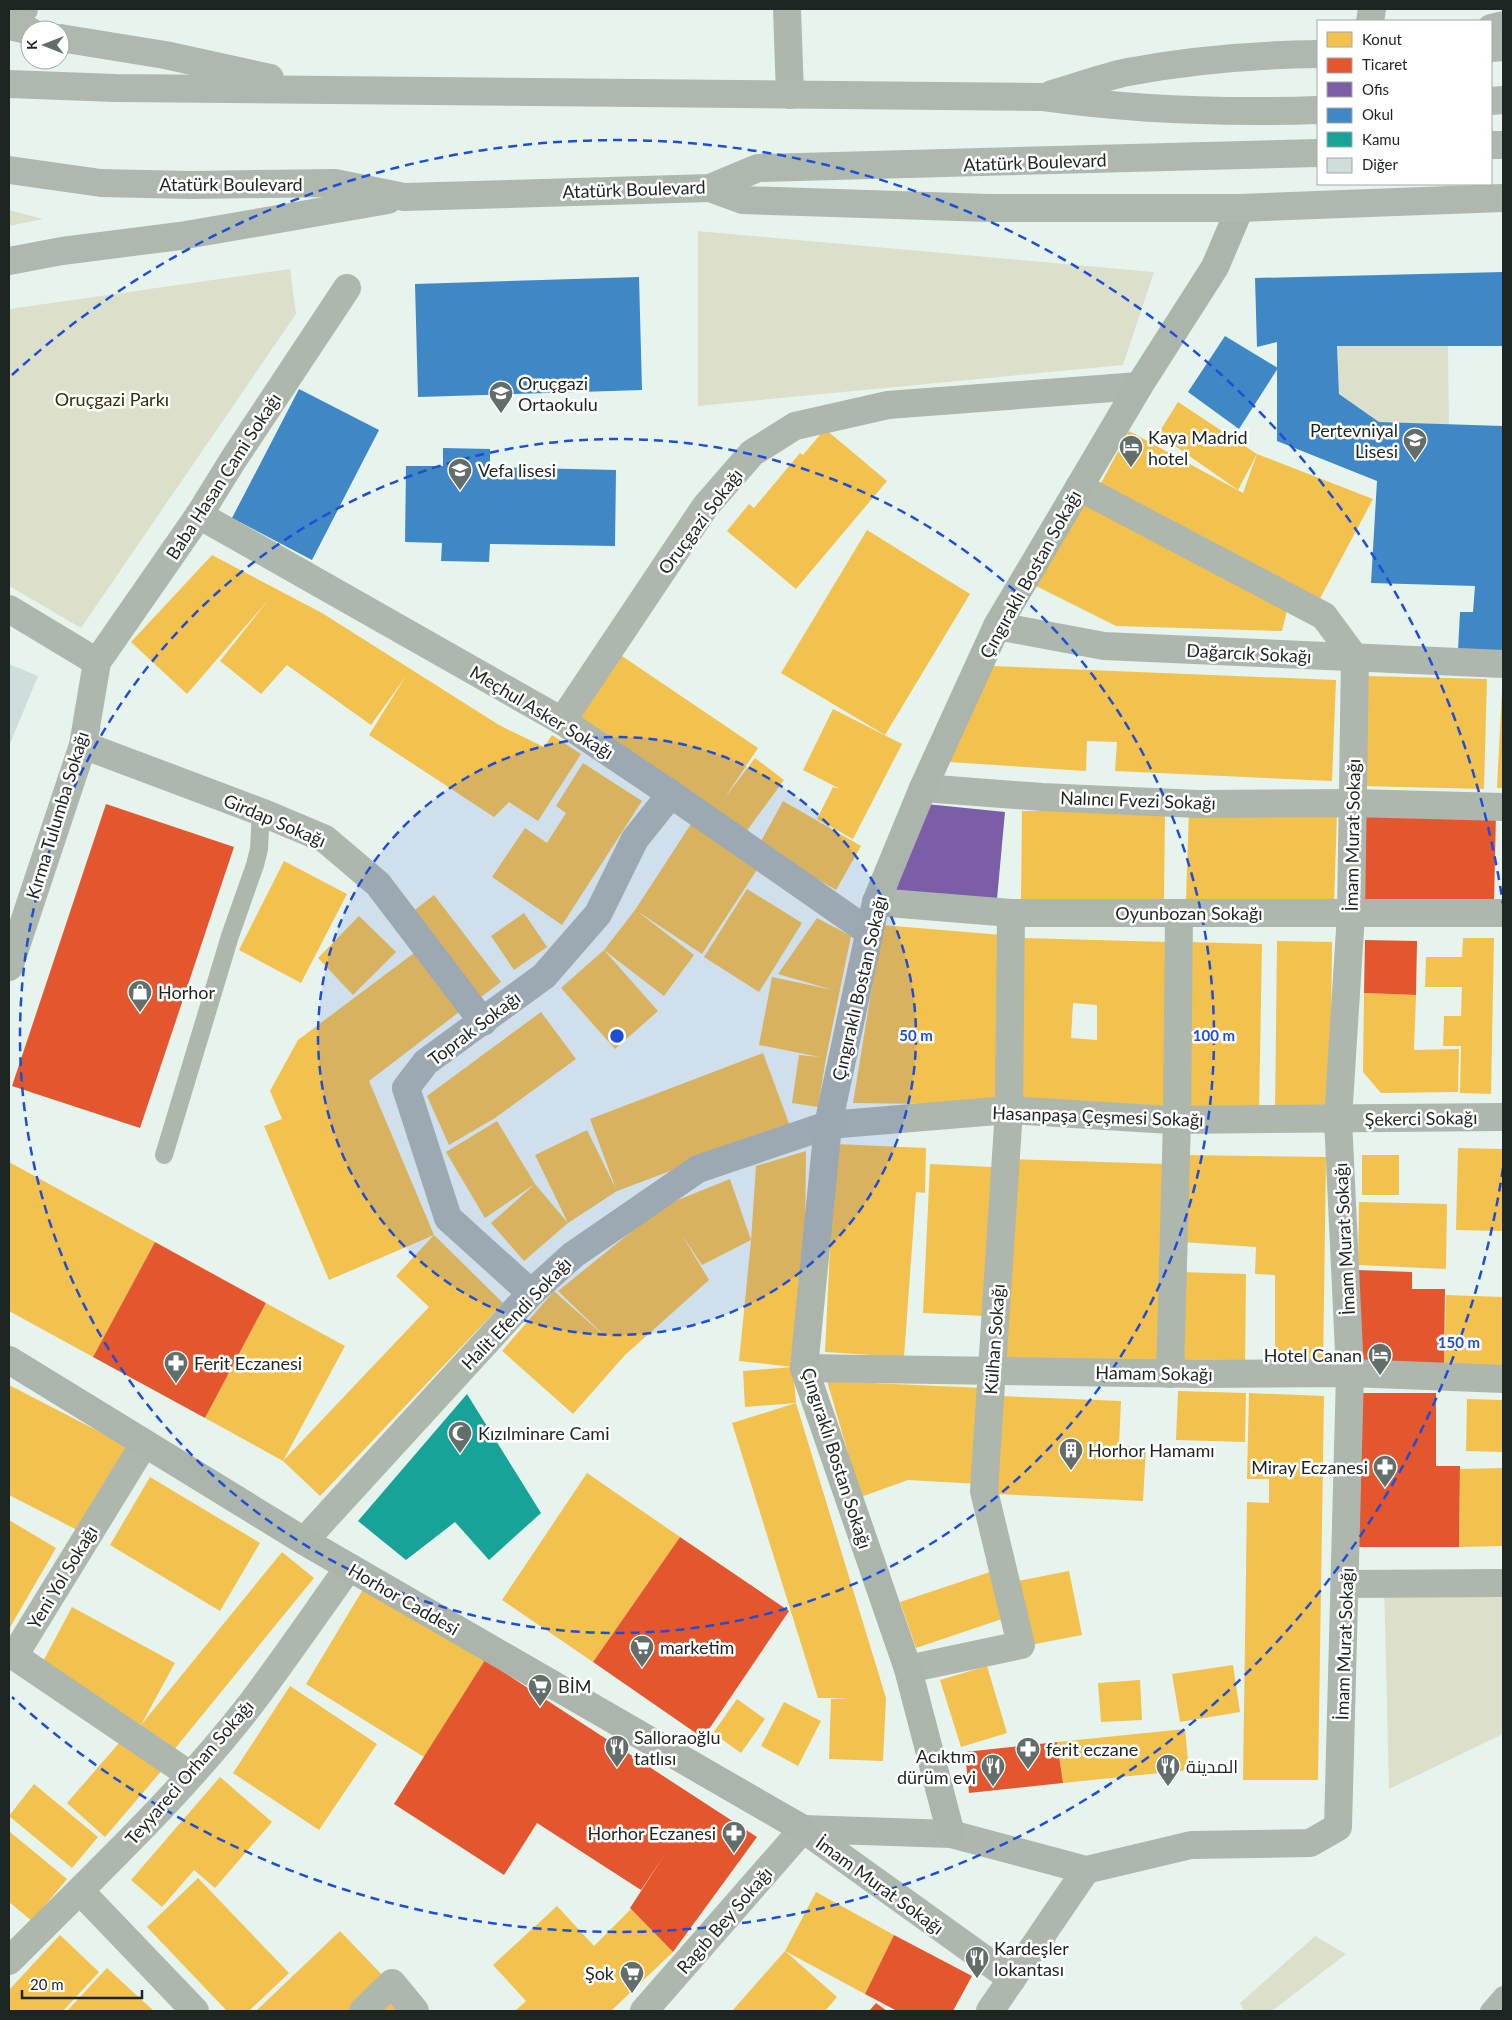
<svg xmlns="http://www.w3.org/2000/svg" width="1512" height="2020" font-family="Lato,Cairo,sans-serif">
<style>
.green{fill:#dce0cb}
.homes{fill:#f2c14e;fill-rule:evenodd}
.shops{fill:#e4572e}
.offices{fill:#7b5ea7}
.schools{fill:#3f88c5}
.public{fill:#17a398}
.building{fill:#cfdedc}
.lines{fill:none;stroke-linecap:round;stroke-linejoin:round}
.lane{stroke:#aeb7ad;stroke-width:18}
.street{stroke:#aeb7ad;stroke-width:28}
.secondary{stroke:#acb5ac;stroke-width:28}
.primary{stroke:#aeb8ae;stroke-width:28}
.ring{fill:none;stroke:#1d4ed8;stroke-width:2.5;stroke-dasharray:9 6}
.labels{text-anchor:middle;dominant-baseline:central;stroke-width:5;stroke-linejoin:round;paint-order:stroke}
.street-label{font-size:18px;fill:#1c2521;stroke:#fff}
.poi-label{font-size:18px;fill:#1c2521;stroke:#fff;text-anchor:start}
.park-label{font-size:18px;fill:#363102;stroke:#fff}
.centre{fill:#1d4ed8;stroke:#fff;stroke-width:2.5}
.ring-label{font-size:15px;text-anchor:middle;font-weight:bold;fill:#1d4ed8;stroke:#fff;stroke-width:5;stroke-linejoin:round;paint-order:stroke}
</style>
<rect width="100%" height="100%" fill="#e7f4ee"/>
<g class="green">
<path d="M9 210 43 219 9 226Z"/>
<path d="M698 231 1154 272 1123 365 698 406Z"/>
<path d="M290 269 296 314 81 628 9 586V309Z"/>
<path d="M1337 346H1448L1449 425 1379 422 1339 394Z"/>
<path d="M1384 1583 1503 1595V1734L1389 1789Z"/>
<path d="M1315 1936 1346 1954 1272 2011H1244L1240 2003Z"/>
</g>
<g class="homes">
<path d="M1178 402 1257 454 1373 499 1317 604 1099 487 1129 431 1243 493 1257 454 1238 490 1158 434Z"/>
<path d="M825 429 887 481 796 589 727 531 749 504 754 508 800 453 803 455Z"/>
<path d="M1082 500 1289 603 1282 631 1116 626 1030 583Z"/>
<path d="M867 530 970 594 885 735 781 673Z"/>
<path d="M212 555 322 613 499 725 544 747 552 735 581 754 538 821 509 802 494 817 369 735 406 676 371 725 287 665 261 694 220 661 269 599 187 694 131 642Z"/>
<path d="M619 654 758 748 724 799 755 758 784 780 746 832 577 716Z"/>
<path d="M991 666 1336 680 1332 781 1115 771 1117 742 1087 741 1086 771 949 762Z"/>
<path d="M1365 676 1487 679 1484 789 1361 786Z"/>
<path d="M1502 690H1503V788H1497Z"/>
<path d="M833 709 902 744 853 839 817 819 833 787 840 789 803 770Z"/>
<path d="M583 763 642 801 562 925 492 877 525 828 547 843 566 813 556 806Z"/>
<path d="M783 801 861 846 836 890 759 845Z"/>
<path d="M1189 809 1337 813 1334 904 1186 899Z"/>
<path d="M1022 811H1165L1164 901 1021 900Z"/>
<path d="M691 824 758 868 702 954 637 911 694 955 664 996 604 950 635 910Z"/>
<path d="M284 861 347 894 301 983 239 950Z"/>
<path d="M747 889 802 923 759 992 704 957Z"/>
<path d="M434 895 501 982 473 1003 407 916Z"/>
<path d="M524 913 547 947 514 970 491 936Z"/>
<path d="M359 916 396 952 353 995 318 958Z"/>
<path d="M817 918 851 936 826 1058 818 1107 792 1103 799 1055 820 1057 759 1045 772 977 833 990 778 974Z"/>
<path d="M882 925 1002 935 999 1105 853 1103Z"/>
<path d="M1024 938 1168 942 1164 1110 1020 1106ZM1073 1003 1097 1005V1040L1071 1038Z"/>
<path d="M1463 938H1494L1491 1094 1460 1093 1461 1046H1443L1444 1016H1461L1462 987H1425L1426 957H1462Z"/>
<path d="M1277 941 1332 942 1330 1114H1275Z"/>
<path d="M1185 942 1262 944 1259 1113 1182 1112Z"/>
<path d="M422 947 467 1006 369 1081 434 1235 329 1280 264 1126 282 1119 270 1091 298 1040Z"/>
<path d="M604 950 658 1011 615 1049 561 988Z"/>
<path d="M1364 993 1416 995 1414 1050 1459 1049 1458 1092 1381 1093 1363 1072Z"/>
<path d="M541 1012 576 1059 495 1118 449 1145 427 1096Z"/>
<path d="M763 1053 790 1126 617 1191 568 1223 524 1261 491 1223 535 1184 485 1218 446 1152 497 1121 535 1184 568 1223 535 1155 587 1130 616 1189 590 1119Z"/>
<path d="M835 1144 926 1148 925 1193 916 1192 904 1357 825 1352Z"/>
<path d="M1458 1148 1503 1149V1231L1456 1230Z"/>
<path d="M806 1151 805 1245 793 1367 739 1361 751 1241 756 1166Z"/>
<path d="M1182 1155 1326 1157 1323 1368H1275V1275L1255 1274 1256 1247 1181 1242Z"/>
<rect x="1362" y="1155" width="37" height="40"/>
<path d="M1009 1159 1166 1164 1160 1365 1003 1360Z"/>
<path d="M9 1162 155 1242 93 1357 9 1311Z"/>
<path d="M930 1164 992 1167 985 1316 923 1313Z"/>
<path d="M730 1179 751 1240 702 1265 682 1235 709 1280 625 1355 573 1414 502 1351 554 1291 610 1341 558 1291 663 1206Z"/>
<path d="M1359 1202 1447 1204 1446 1269 1358 1265Z"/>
<path d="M434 1235 503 1303 320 1496 283 1461 429 1307 396 1276Z"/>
<path d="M1180 1272 1246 1274 1245 1367 1179 1366Z"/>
<path d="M1446 1295 1503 1297V1367L1444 1365Z"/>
<path d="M266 1303 345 1346 283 1461 205 1418Z"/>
<path d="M793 1367 796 1403 745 1407 743 1371Z"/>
<path d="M827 1381 983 1388 979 1484 908 1480 861 1497Z"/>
<path d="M9 1385 127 1446 83 1533 9 1495Z"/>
<path d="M1178 1391 1246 1393 1245 1442 1176 1440Z"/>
<path d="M1249 1393 1324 1396 1318 1780H1243L1247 1502 1269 1503V1479H1247Z"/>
<path d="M1001 1396 1121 1401 1119 1446 1146 1447 1143 1501 997 1494Z"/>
<path d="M1467 1399 1503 1400V1452L1466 1451Z"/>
<path d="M796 1403 886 1698 883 1761 829 1759 831 1699 850 1698H818L732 1423Z"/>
<path d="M1503 1468V1546L1459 1547 1460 1469Z"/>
<path d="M587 1473 680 1537 593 1662 502 1600Z"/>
<path d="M150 1477 260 1543 220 1611 110 1545Z"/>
<path d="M9 1520 56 1548 9 1629Z"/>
<path d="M282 1552 314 1578 173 1751 141 1725 39 1669 72 1607 175 1663 141 1725Z"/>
<path d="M1069 1571 1082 1635 1030 1645 1018 1581Z"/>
<path d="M990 1572 1005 1618 916 1648 900 1602Z"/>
<path d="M365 1586 485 1660 424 1757 306 1684Z"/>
<path d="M1233 1665 1240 1712 1180 1722 1172 1674Z"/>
<path d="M987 1666 1007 1733 961 1747 940 1680Z"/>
<path d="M1140 1680 1142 1720 1101 1722 1098 1683Z"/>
<path d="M290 1686 377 1744 319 1830 233 1773Z"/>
<path d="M737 1699 765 1719 741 1753 713 1733Z"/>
<path d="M784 1702 821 1721 798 1766 761 1746Z"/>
<path d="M1185 1729 1189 1770 1063 1783 1057 1742Z"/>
<path d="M126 1735 164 1768 105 1837 67 1803Z"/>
<path d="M220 1777 272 1822 215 1888 194 1870 162 1907 131 1880Z"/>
<path d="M34 1784 98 1837 72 1868 9 1816Z"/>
<path d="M10 1832 67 1879 32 1921 9 1902Z"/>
<path d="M198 1878 289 1973 249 2011H227L147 1927Z"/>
<path d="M816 1892 894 1935 865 1994 785 1951Z"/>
<path d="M557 1906 594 1946 631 1909 673 1952 611 2011H515L526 2001 493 1965Z"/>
<path d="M340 1931 385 1978 351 2011H256Z"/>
<path d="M60 1935 99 1972 63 2011H9V1990Z"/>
<path d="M785 1951 837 1997 825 2011H732Z"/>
<path d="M107 1968 134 1993 154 2011H67Z"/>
<path d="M392 1995 407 2011H375Z"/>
</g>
<g class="shops">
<path d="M106 804 234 847 140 1128 12 1086Z"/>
<path d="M1365 811 1496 814 1494 903 1362 900Z"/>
<path d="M1365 940 1417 941 1416 995 1364 993Z"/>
<path d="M155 1242 266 1303 205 1418 93 1357Z"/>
<path d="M1358 1270 1412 1272V1289H1445L1444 1365 1356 1363Z"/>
<path d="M1358 1393H1436V1466H1460L1459 1547H1357Z"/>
<path d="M680 1537 789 1611 703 1738 593 1662Z"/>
<path d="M485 1660 757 1837 673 1952 630 1908 665 1854 641 1890 537 1823 504 1875 394 1804Z"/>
<path d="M1057 1742 1063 1783 969 1793 965 1752Z"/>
<path d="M894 1935 972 1976 953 2011H897L865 1994Z"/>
<path d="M876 2003 887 2011H869Z"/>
</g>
<path class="offices" d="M926 804 1005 812 997 899 895 893Z"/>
<g class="schools">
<path d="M1503 272V346H1337L1339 394 1379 422 1503 426V652L1458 650 1460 612H1473L1475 586 1371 583 1377 481 1277 441V342L1257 347 1255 278Z"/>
<path d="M639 277 642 390 418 397 415 284Z"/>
<path d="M1225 336 1278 368 1239 429 1188 392Z"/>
<path d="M299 389 379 430 312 560 232 518Z"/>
<path d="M443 448 490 449V467L616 470 615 546 490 544 489 562 441 561 442 543 405 542 406 466H443Z"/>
</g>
<path class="public" d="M467 1394 541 1513 489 1560 455 1522 406 1560 358 1521Z"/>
<path class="building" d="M9 664 38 676 9 746Z"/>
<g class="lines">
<g class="lane">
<path d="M164 1155 230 936 255 865 259 849 261 812"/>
<path d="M1489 2011 1503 1995"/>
</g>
<g class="street">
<path d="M787 9 790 95"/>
<path d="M1370 21 1372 9"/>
<path d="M9 23 24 9"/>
<path d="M1491 28 1503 25"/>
<path d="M199 515 562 721 671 794 869 932"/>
<path d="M9 609 97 662"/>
<path d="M997 626 1104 646 1503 664"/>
<path d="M562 721 705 507 752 453 795 426 888 405 1139 386"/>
<path d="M83 745 261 812 325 839 378 884 483 1022"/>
<path d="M923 788 1042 797 1198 804 1353 803 1503 807"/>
<path d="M876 902 1011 913H1503"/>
<path d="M9 967 83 745 97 662 199 515 233 460 347 288"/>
<path d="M531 1293 448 1218 406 1088 426 1062 544 976 598 914 635 839 671 794"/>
<path d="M804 1368 1202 1374 1350 1373 1503 1379"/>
<path d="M1170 1374 1177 1120 1179 913"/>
<path d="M144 1444 14 1656 190 1775"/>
<path d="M304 1541 531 1293 573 1255 698 1169 828 1125 1009 1110 1170 1120 1503 1117"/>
<path d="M1346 1584 1503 1583"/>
<path d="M908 1669 1021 1645 984 1491 1009 1110 1011 913"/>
<path d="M81 1892 195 2011"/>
<path d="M9 1961C91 1878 178 1798 250 1705 284 1660 316 1613 349 1567"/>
<path d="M1012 1979 803 1829 951 1834 1086 1870 1191 1845 1310 1843 1338 1827 1350 1373 1338 1119 1351 914 1355 658 1324 616 1079 487"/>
<path d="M363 2011 392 1983 415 2011"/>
<path d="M644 2011 803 1829"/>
<path d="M990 2011 1086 1870"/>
</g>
<g class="secondary">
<path d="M9 1360 304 1541 803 1829"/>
<path d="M951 1834 908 1669 804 1368 828 1125 876 902 923 788 997 626 1139 386 1215 267 1240 208"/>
</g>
<g class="primary">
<path d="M9 26 30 31"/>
<path d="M60 38 165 55 270 78"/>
<path d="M1491 48 1503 47"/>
<path d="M9 84 115 88 1042 97C1134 110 1225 113 1318 110"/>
<path d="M1052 94C1077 87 1103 77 1128 72 1191 60 1255 55 1318 54"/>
<path d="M1491 101 1503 100"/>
<path d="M1491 145H1503"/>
<path d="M9 170 101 183 191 185 335 183 404 197 710 188 758 168 1318 153"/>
<path d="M710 188 743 200 989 208H1240L1503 198"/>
<path d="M9 261 62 251 180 236 388 200"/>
</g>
</g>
<circle cx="617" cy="1036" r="299" fill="#1d4ed8" fill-opacity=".12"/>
<g class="ring">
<circle cx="617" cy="1036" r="299"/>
<circle cx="617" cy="1036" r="597"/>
<path d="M1503 1168A896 896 0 0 1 12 1697M12 375A896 896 0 0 1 1503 904"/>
</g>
<defs>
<symbol id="school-pin" viewBox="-11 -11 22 30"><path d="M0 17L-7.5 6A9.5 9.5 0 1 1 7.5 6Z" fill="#636d69" stroke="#fff"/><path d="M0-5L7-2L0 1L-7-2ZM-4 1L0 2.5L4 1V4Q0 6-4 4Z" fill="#fff"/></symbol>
<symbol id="hotel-pin" viewBox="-11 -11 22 30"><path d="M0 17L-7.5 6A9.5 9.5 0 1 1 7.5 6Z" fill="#636d69" stroke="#fff"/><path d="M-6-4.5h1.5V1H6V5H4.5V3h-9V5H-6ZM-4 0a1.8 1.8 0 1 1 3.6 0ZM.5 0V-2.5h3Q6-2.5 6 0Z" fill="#fff"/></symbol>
<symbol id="shop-pin" viewBox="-11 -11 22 30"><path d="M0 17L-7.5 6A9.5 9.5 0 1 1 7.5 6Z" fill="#636d69" stroke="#fff"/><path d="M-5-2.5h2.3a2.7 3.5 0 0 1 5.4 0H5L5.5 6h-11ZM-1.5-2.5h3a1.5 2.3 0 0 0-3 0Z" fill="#fff"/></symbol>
<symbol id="pharmacy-pin" viewBox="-11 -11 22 30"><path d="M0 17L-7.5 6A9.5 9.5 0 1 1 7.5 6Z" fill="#636d69" stroke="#fff"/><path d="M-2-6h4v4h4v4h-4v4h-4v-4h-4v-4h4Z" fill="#fff"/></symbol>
<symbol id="mosque-pin" viewBox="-11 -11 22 30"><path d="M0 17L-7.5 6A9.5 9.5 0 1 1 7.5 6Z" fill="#636d69" stroke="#fff"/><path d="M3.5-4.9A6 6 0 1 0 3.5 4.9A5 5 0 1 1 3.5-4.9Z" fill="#fff"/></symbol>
<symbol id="building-pin" viewBox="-11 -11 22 30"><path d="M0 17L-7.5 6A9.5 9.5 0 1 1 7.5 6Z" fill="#636d69" stroke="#fff"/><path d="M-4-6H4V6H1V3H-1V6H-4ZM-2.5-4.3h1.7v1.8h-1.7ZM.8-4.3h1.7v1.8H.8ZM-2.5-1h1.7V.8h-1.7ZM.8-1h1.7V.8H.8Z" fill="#fff"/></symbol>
<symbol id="supermarket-pin" viewBox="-11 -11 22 30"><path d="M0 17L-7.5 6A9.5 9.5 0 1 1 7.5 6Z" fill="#636d69" stroke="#fff"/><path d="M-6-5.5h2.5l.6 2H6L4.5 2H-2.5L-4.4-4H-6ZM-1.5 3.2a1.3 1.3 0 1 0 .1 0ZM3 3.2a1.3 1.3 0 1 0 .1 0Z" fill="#fff"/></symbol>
<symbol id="restaurant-pin" viewBox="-11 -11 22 30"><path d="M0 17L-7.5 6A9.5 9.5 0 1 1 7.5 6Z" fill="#636d69" stroke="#fff"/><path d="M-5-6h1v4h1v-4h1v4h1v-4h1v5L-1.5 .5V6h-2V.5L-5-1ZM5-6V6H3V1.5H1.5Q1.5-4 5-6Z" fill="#fff"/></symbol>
</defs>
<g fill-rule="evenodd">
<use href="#school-pin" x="487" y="379" width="28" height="38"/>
<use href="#school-pin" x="1401" y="426" width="28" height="38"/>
<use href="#hotel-pin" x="1117" y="433" width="28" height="38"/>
<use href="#school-pin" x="446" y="456" width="28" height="38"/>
<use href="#shop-pin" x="126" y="978" width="28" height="38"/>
<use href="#hotel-pin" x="1366" y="1341" width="28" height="38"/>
<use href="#pharmacy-pin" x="162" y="1349" width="28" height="38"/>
<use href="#mosque-pin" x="446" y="1419" width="28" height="38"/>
<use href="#building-pin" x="1057" y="1436" width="28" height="38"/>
<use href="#pharmacy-pin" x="1371" y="1453" width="28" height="38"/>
<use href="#supermarket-pin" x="628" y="1633" width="28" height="38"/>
<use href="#supermarket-pin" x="526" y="1672" width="28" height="38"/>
<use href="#restaurant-pin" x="603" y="1733" width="28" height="38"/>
<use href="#pharmacy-pin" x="1014" y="1735" width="28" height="38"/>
<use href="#restaurant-pin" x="979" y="1752" width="28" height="38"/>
<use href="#restaurant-pin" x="1154" y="1752" width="28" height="38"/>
<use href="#pharmacy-pin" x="720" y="1819" width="28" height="38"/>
<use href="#restaurant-pin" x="963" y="1944" width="28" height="38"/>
<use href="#supermarket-pin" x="618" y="1959" width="28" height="38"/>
</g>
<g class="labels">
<g class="street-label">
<text transform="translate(1035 162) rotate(-2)">Atatürk Boulevard</text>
<text x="231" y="184">Atatürk Boulevard</text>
<text transform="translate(634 189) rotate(-2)">Atatürk Boulevard</text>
<text transform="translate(223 476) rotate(-57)">Baba Hasan Cami Sokağı</text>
<text transform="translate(700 521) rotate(-53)">Oruçgazi Sokağı</text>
<text transform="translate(1030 574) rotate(-61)">Çıngıraklı Bostan Sokağı</text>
<text transform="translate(1249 653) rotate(3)">Dağarcık Sokağı</text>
<text transform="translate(542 712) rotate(31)">Meçhul Asker Sokağı</text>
<text transform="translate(1138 800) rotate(2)">Nalıncı Fvezi Sokağı</text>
<text transform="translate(57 815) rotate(-73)">Kırma Tulumba Sokağı</text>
<text transform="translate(275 820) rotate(23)">Girdap Sokağı</text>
<text transform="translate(1352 835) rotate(-89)">İmam Murat Sokağı</text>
<text x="1189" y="913">Oyunbozan Sokağı</text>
<text transform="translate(859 988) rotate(-77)">Çıngıraklı Bostan Sokağı</text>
<text transform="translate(474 1028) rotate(-37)">Toprak Sokağı</text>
<text transform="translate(1098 1116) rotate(2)">Hasanpaşa Çeşmesi Sokağı</text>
<text transform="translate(1421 1118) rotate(-1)">Şekerci Sokağı</text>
<text transform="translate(1344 1239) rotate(-93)">İmam Murat Sokağı</text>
<text transform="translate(516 1313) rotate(-46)">Halit Efendi Sokağı</text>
<text transform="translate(994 1339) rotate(-86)">Külhan Sokağı</text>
<text transform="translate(1154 1373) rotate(1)">Hamam Sokağı</text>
<text transform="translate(837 1458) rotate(72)">Çıngıraklı Bostan Sokağı</text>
<text transform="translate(62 1577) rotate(-59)">Yeni Yol Sokağı</text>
<text transform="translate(404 1599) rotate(30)">Horhor Caddesi</text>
<text transform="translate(1344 1644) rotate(-88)">İmam Murat Sokağı</text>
<text transform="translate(189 1772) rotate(-49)">Teyyareci Orhan Sokağı</text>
<text transform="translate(880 1885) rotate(36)">İmam Murat Sokağı</text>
<text transform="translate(724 1920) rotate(-49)">Ragıb Bey Sokağı</text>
</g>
<g class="poi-label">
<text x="518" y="383">Oruçgazi<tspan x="518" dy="21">Ortaokulu</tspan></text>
<text x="1398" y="430" text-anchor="end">Pertevniyal<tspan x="1398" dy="21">Lisesi</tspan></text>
<text x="1148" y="437">Kaya Madrid<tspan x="1148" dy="21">hotel</tspan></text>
<text x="478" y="470">Vefa lisesi</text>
<text x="158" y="992">Horhor</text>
<text x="1362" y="1355" text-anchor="end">Hotel Canan</text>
<text x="194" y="1363">Ferit Eczanesi</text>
<text x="478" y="1433">Kızılminare Cami</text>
<text x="1088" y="1450">Horhor Hamamı</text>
<text x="1368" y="1467" text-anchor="end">Miray Eczanesi</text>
<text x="660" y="1647">marketim</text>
<text x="558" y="1686">BİM</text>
<text x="634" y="1737">Salloraoğlu<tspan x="634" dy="21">tatlısı</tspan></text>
<text x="1046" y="1749">ferit eczane</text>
<text x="976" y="1756" text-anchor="end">Acıktım<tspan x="976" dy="21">dürüm evi</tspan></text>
<text x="1186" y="1766">المدينة</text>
<text x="716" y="1833" text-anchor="end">Horhor Eczanesi</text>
<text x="994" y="1948">Kardeşler<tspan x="994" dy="21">lokantası</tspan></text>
<text x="614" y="1973" text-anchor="end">Şok</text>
</g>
<g class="park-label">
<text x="112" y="399">Oruçgazi Parkı</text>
</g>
</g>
<circle cx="617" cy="1036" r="8" class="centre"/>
<g class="ring-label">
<text x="916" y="1041">50 m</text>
<text x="1214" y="1041">100 m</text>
<text x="1459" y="1348">150 m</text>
</g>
<rect width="1512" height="2020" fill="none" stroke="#1c2521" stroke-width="20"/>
<rect x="1317" y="20" width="175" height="165" fill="#ffffff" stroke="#a4a8a6"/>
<rect x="1327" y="32" width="25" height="15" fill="#f2c14e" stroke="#a4a8a6"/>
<text x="1362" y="45" font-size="15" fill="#1c2521">Konut</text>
<rect x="1327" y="58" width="25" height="15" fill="#e4572e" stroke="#a4a8a6"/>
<text x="1362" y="70" font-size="15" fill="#1c2521">Ticaret</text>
<rect x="1327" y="82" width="25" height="15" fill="#7b5ea7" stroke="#a4a8a6"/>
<text x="1362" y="95" font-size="15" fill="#1c2521">Ofis</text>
<rect x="1327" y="108" width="25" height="15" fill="#3f88c5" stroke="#a4a8a6"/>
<text x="1362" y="120" font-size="15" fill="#1c2521">Okul</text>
<rect x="1327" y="132" width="25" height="15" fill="#17a398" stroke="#a4a8a6"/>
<text x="1362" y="145" font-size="15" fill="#1c2521">Kamu</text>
<rect x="1327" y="158" width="25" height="15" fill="#cfdedc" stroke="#a4a8a6"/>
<text x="1362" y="170" font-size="15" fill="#1c2521">Diğer</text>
<g transform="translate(45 45) rotate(270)"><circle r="24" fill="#ffffff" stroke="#a4a8a6"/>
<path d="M0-4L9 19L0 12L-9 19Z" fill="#636d69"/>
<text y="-8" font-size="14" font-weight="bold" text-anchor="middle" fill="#1c2521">K</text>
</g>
<path d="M22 1990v8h120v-8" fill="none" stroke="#1c2521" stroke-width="2.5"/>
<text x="30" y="1990" font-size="15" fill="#1c2521" stroke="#ffffff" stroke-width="4" paint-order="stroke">20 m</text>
</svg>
